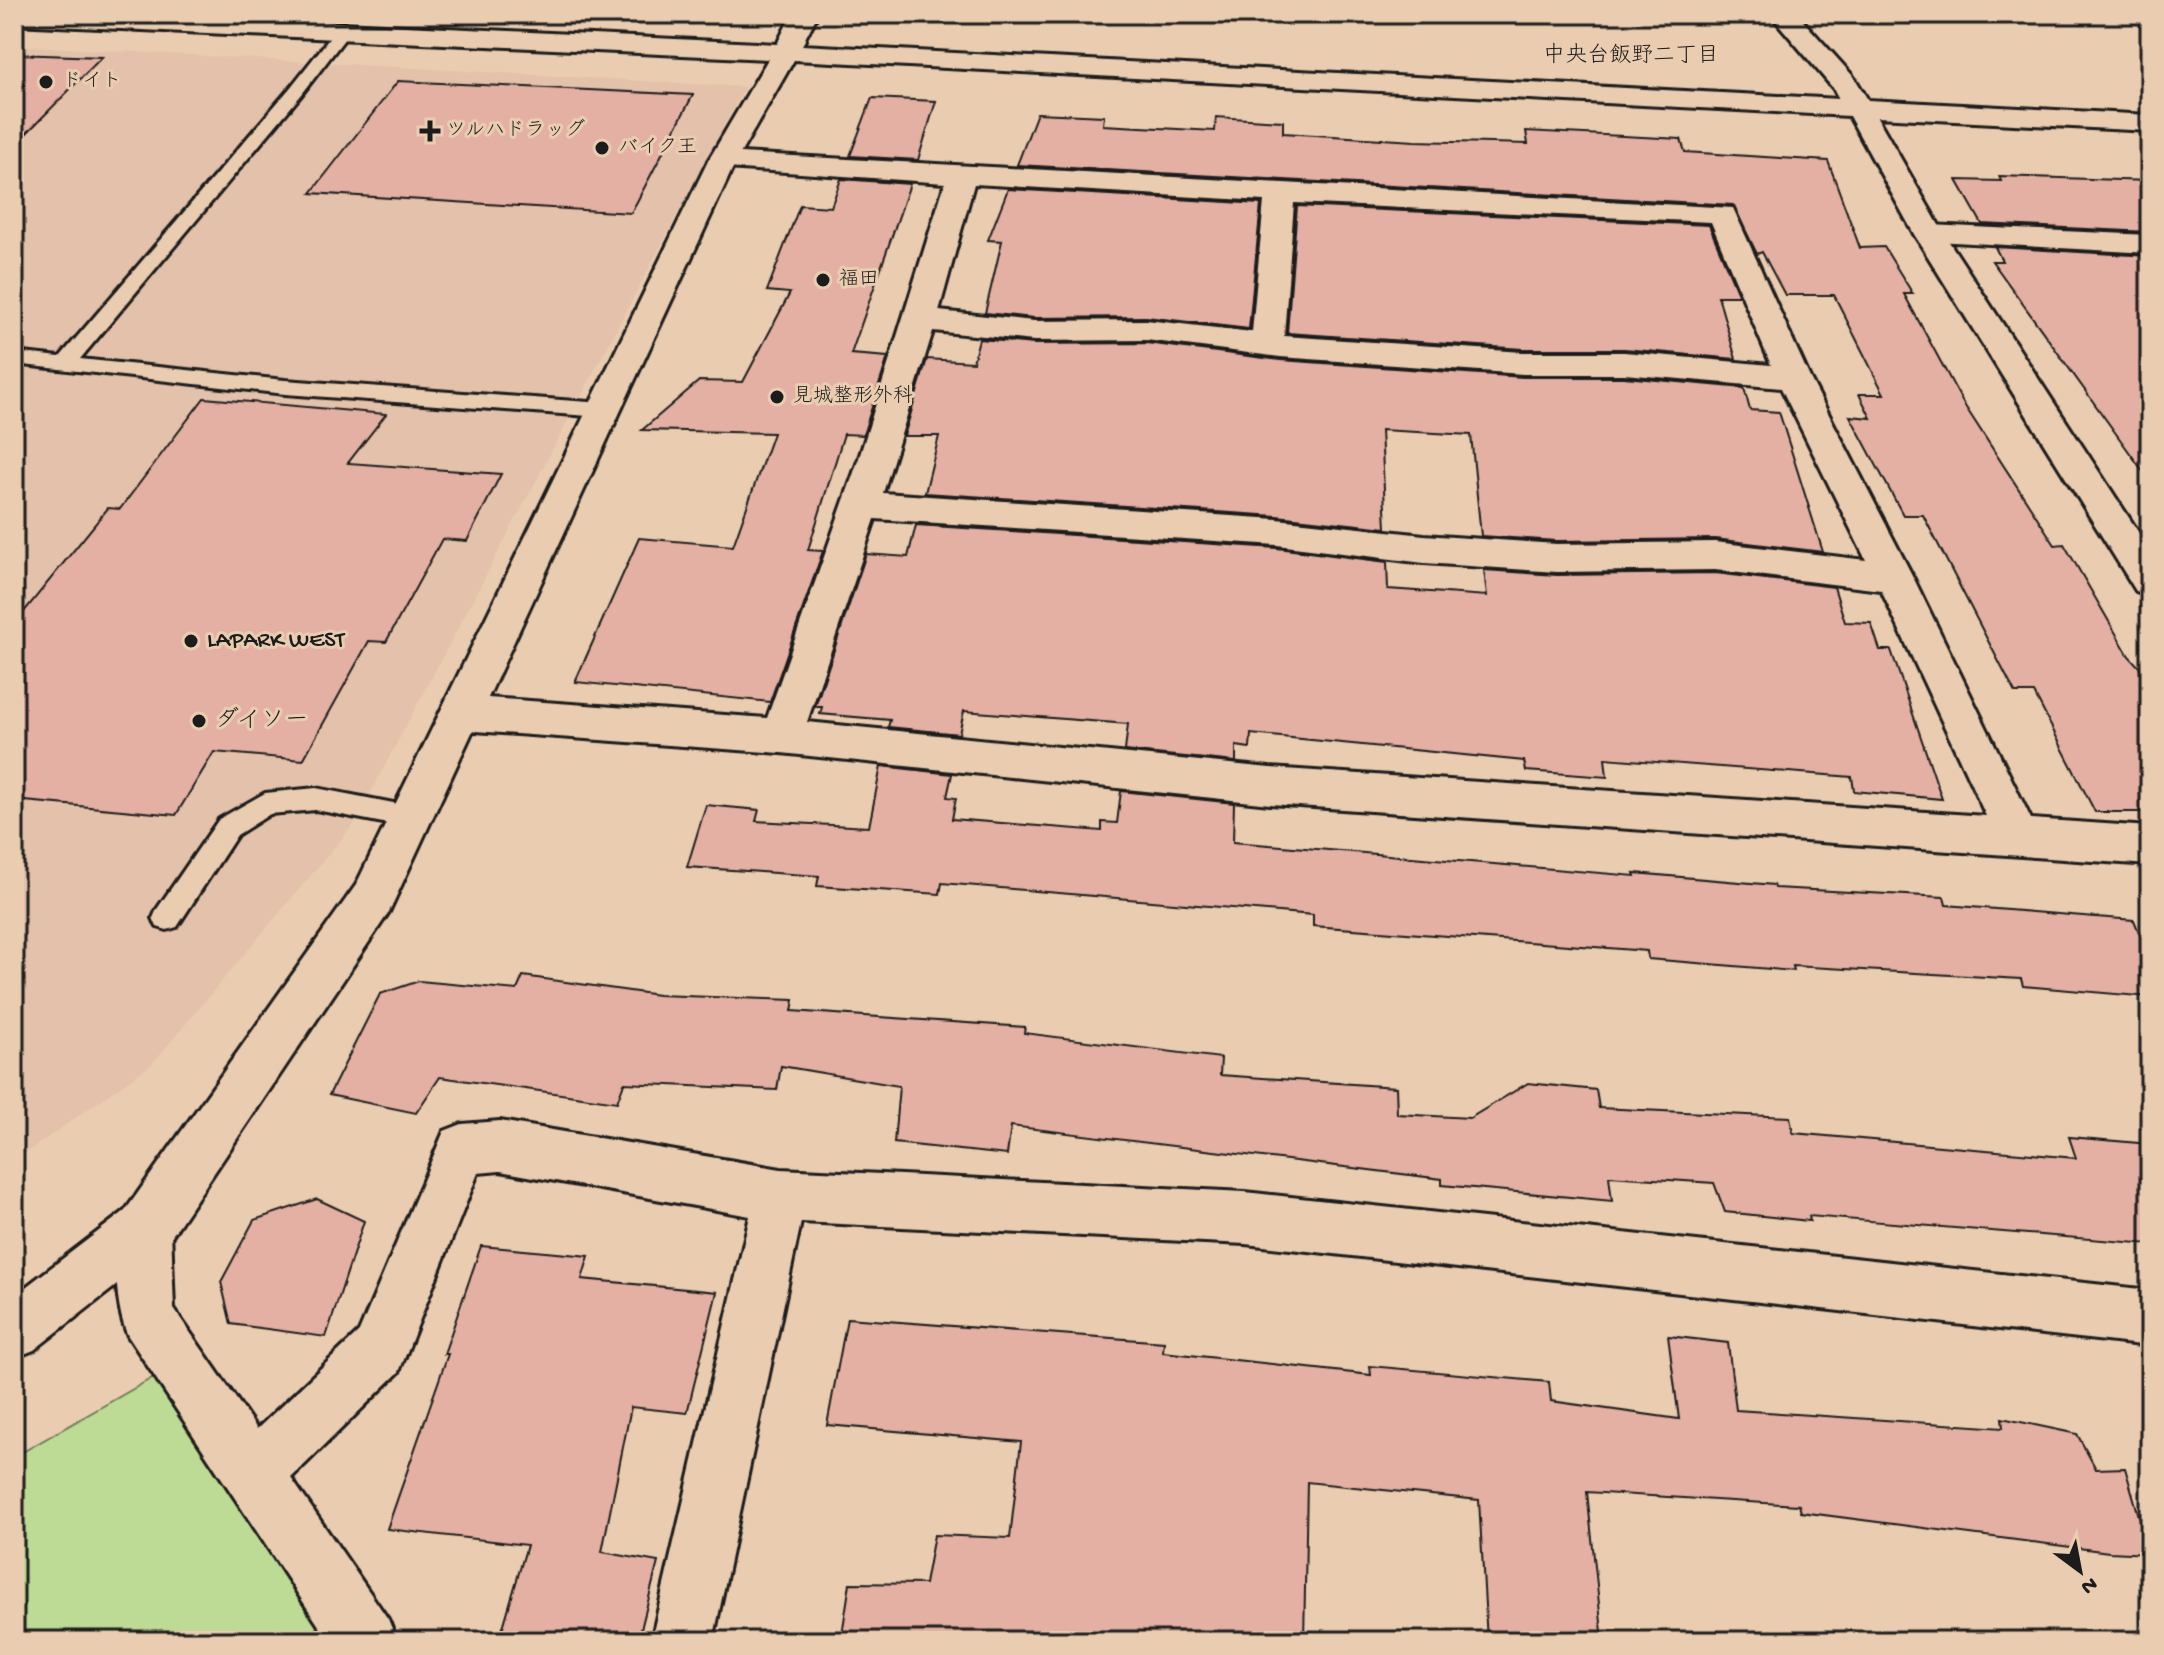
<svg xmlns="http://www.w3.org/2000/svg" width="2164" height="1655" font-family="'Gochi Hand','Klee One',sans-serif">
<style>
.built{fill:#e4c1aa}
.green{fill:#bddb94;stroke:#6c7c58;stroke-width:2}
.building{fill:#e4b0a3;stroke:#1c1c1c;stroke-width:2}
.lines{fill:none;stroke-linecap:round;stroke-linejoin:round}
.lane-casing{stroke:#1c1c1c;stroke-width:6}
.street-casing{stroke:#1c1c1c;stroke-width:6}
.secondary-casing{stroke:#1c1c1c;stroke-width:6}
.lane{fill:#eacdb1;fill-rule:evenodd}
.street{fill:#eacdb1;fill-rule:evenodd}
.secondary{fill:#eacdb1;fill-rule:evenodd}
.poi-dot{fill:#1c1c1c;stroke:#eacdb1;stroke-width:3}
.labels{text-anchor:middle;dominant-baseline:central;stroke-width:6;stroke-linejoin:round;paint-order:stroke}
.far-poi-label{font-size:20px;fill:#1c1c1c;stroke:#eacdb1;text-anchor:start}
.far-neighbourhood-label{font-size:22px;fill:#1c1c1c;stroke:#eacdb1}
.poi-label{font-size:24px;fill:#1c1c1c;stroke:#eacdb1;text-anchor:start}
</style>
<rect width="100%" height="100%" fill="#eacdb1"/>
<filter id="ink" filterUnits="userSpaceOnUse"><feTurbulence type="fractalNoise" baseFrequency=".0125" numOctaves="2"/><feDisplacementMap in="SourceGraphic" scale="16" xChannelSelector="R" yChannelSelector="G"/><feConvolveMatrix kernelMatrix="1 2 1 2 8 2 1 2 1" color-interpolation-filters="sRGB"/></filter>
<g filter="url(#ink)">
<path class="built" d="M14 45 745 87 354 824 152 1064 14 1161Z"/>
<path class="green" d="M161 1373 355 1641H14V1457Z"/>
<g class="building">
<path d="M14 54 102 57 14 146Z"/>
<path d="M398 81 693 95 631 213 311 193Z"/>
<path d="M872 98 936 101 918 160 850 156Z"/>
<path d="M1037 113 1104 116 1103 125 1215 131 1216 117 1283 121V133L1415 141 1528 144 1526 131 1681 139 1685 152 1828 161 1860 248 1884 247 1913 294H1904L1963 403 2055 545 2064 544 2129 656 2150 679V812H2095L2034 693H2015L1923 515H1903L1850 416 1871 418 1859 394H1884L1834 295H1785L1762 252 1757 254 1733 205 1017 165Z"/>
<path d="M1999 176 2150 181V232L1982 224 1957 180 2001 181Z"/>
<path d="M841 179 910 184 851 354 888 357 863 435 844 434 808 550 823 551 770 702 575 682 639 538 733 546 773 433 642 430 699 381 743 382 790 293 767 291 800 205 831 207Z"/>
<path d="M1008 189 1261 204 1249 329 1146 317 1034 318 985 313 1002 241 988 240Z"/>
<path d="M1297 206 1709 225 1739 296H1718L1736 359 1624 349H1523L1287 333Z"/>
<path d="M1995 247 2150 256V481L1992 261H2002Z"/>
<path d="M979 339 1034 344 1146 343 1280 360 1523 377H1624L1744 388 1750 410 1779 412 1823 552 1715 539 1557 541 1481 536 1471 435 1381 430 1386 528 1277 516 925 493 939 436H904L927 359 973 362Z"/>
<path d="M204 398 386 414 348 463 501 474 467 541 442 539 386 642 369 641 303 760 214 752 176 815 14 800V624L108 508 120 509Z"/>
<path d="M916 525 1277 548 1387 562 1388 589 1487 596 1484 570 1557 575 1715 573 1834 587 1845 622 1871 623 1880 650H1891L1942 799 1854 791 1852 777 1605 758 1607 777 1526 771 1524 761 1251 734 1250 748 1236 746V762L1125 751 1128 724 964 711 959 734 888 727 890 720 820 714 822 707H815L866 554 908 557Z"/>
<path d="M881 766 952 774 947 797 956 798 952 819 1102 831V822L1117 823 1121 791 1234 803 1233 842 1635 876 1634 873 1774 885 1775 888 1944 897 1946 905 2134 920 2150 959V997L2023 986 2021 979 1793 966 1794 971 1648 959 1647 951 1313 926V915L942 883 940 894 817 886 819 876 687 867 706 805 759 810 756 821 869 827Z"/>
<path d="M523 976 658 995 794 1000 792 1011 1025 1027 1024 1033 1221 1058 1220 1075 1396 1087 1397 1114 1470 1118 1528 1083 1596 1090 1599 1108 1790 1117 1793 1133 2076 1158 2069 1137 2150 1144V1244L1809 1216 1810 1221 1725 1212 1714 1183 1609 1176 1612 1201 1442 1185V1179L1011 1126 1007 1155 894 1143 899 1086 781 1066 777 1090 624 1083 617 1102 440 1077 416 1113 329 1095 380 994 419 981 517 990Z"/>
<path d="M317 1199 364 1221 326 1337 231 1324 221 1282 254 1220Z"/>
<path d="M481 1246 589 1256 582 1279 717 1292 687 1413 631 1407 602 1552 658 1562 638 1641H499L527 1545 387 1529 448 1354H444Z"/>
<path d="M847 1318 1164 1342 1163 1352 1371 1375 1370 1366 1549 1382 1551 1401 1679 1419 1668 1336 1728 1343 1736 1410 2003 1428 2002 1418 2077 1434 2096 1469 2125 1468 2150 1554 2109 1552 1801 1512 1799 1505 1587 1492 1603 1641H1487L1479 1500 1307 1482 1304 1641H841L850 1583 925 1584 934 1535 1010 1538 1021 1442 827 1425Z"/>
</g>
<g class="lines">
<defs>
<g id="lane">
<path d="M344 24 352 29 302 94 80 359 285 380 603 403 610 405 613 410 610 415 603 417 285 394 14 364V352L60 357 290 88 339 26Z"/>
<path d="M316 788 409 806 418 809 422 817 418 825 409 828 316 810 270 814 237 835 177 927 167 930 157 927 153 918 157 909 219 819 265 793Z"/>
</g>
<g id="street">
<path d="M792 14H818L801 46H783L779 40Z"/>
<path d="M1770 14H1797L1852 75 1856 81 1852 87H1832Z"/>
<path d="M722 152 1733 208 1810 378 1913 577 2031 819 2150 827V865L1270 804 781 753 461 730 446 725 440 713 446 701 461 696 767 718 859 458 945 183 712 167 708 161 712 155ZM974 184 1264 201 1252 332 1146 320 1034 321 939 311ZM1294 203 1711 222 1771 365 1624 352H1523L1284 336ZM933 331 1034 341 1146 340 1280 357 1523 374H1624L1781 388 1866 560 1715 542 1557 544 1424 535 1277 519 883 493ZM875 519 1277 545 1424 563 1557 572 1715 570 1881 590 1986 816 1270 768 807 722Z"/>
<path d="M1929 225 2150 235V253L1918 240 1914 234 1918 228Z"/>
<path d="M500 1121 781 1169 1245 1192 2150 1290V1346L1245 1244 801 1222 713 1641H651L750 1216 500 1171 478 1173 399 1372 291 1478 388 1619 397 1641H329L128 1336C114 1305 112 1243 125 1211L144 1203 163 1211 171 1230 174 1309 257 1429 359 1332 444 1131 462 1124Z"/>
</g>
<path id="secondary" d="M14 14H159L777 44 783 34H801L805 40 802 45 1839 99 1832 86 1836 80H1856L1868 100 2150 115V131L1877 117 1944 234 2150 550V595L2136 591 1914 234 1849 116 794 60 736 161 389 912 163 1249 34 1350 14 1358V1296L125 1211 356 885 708 161 768 59 14 24Z"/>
</defs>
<use href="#lane" class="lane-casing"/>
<use href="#street" class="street-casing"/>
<use href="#secondary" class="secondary-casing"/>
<use href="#lane" class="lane"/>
<use href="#street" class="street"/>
<use href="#secondary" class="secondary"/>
</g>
</g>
<g class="poi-dot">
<circle cx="46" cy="82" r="8"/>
<path d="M426 119h8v8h8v8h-8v8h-8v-8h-8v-8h8z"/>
<circle cx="602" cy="148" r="8"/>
<circle cx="823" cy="280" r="8"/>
<circle cx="777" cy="397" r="8"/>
<circle cx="191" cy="641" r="8"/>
<circle cx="199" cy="721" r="8"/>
</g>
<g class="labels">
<g class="far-poi-label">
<text x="62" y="82">ドイト</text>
<text x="446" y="131">ツルハドラッグ</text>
<text x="618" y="148">バイク王</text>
<text x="839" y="280">福田</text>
<text x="793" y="397">見城整形外科</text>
</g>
<g class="far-neighbourhood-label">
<text x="1631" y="57">中央台飯野二丁目</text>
</g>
<g class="poi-label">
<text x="207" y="641">LAPARK WEST</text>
<text x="215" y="721">ダイソー</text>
</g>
</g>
<rect width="2164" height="1655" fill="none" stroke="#eacdb1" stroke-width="48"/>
<rect x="24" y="24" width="2116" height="1607" fill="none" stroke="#1c1c1c" stroke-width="3" filter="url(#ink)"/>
<g transform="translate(2080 1571) rotate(148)" stroke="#eacdb1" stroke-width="6" paint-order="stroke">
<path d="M0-6L14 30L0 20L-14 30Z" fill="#1c1c1c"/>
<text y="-12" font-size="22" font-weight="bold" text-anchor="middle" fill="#1c1c1c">N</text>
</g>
</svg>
